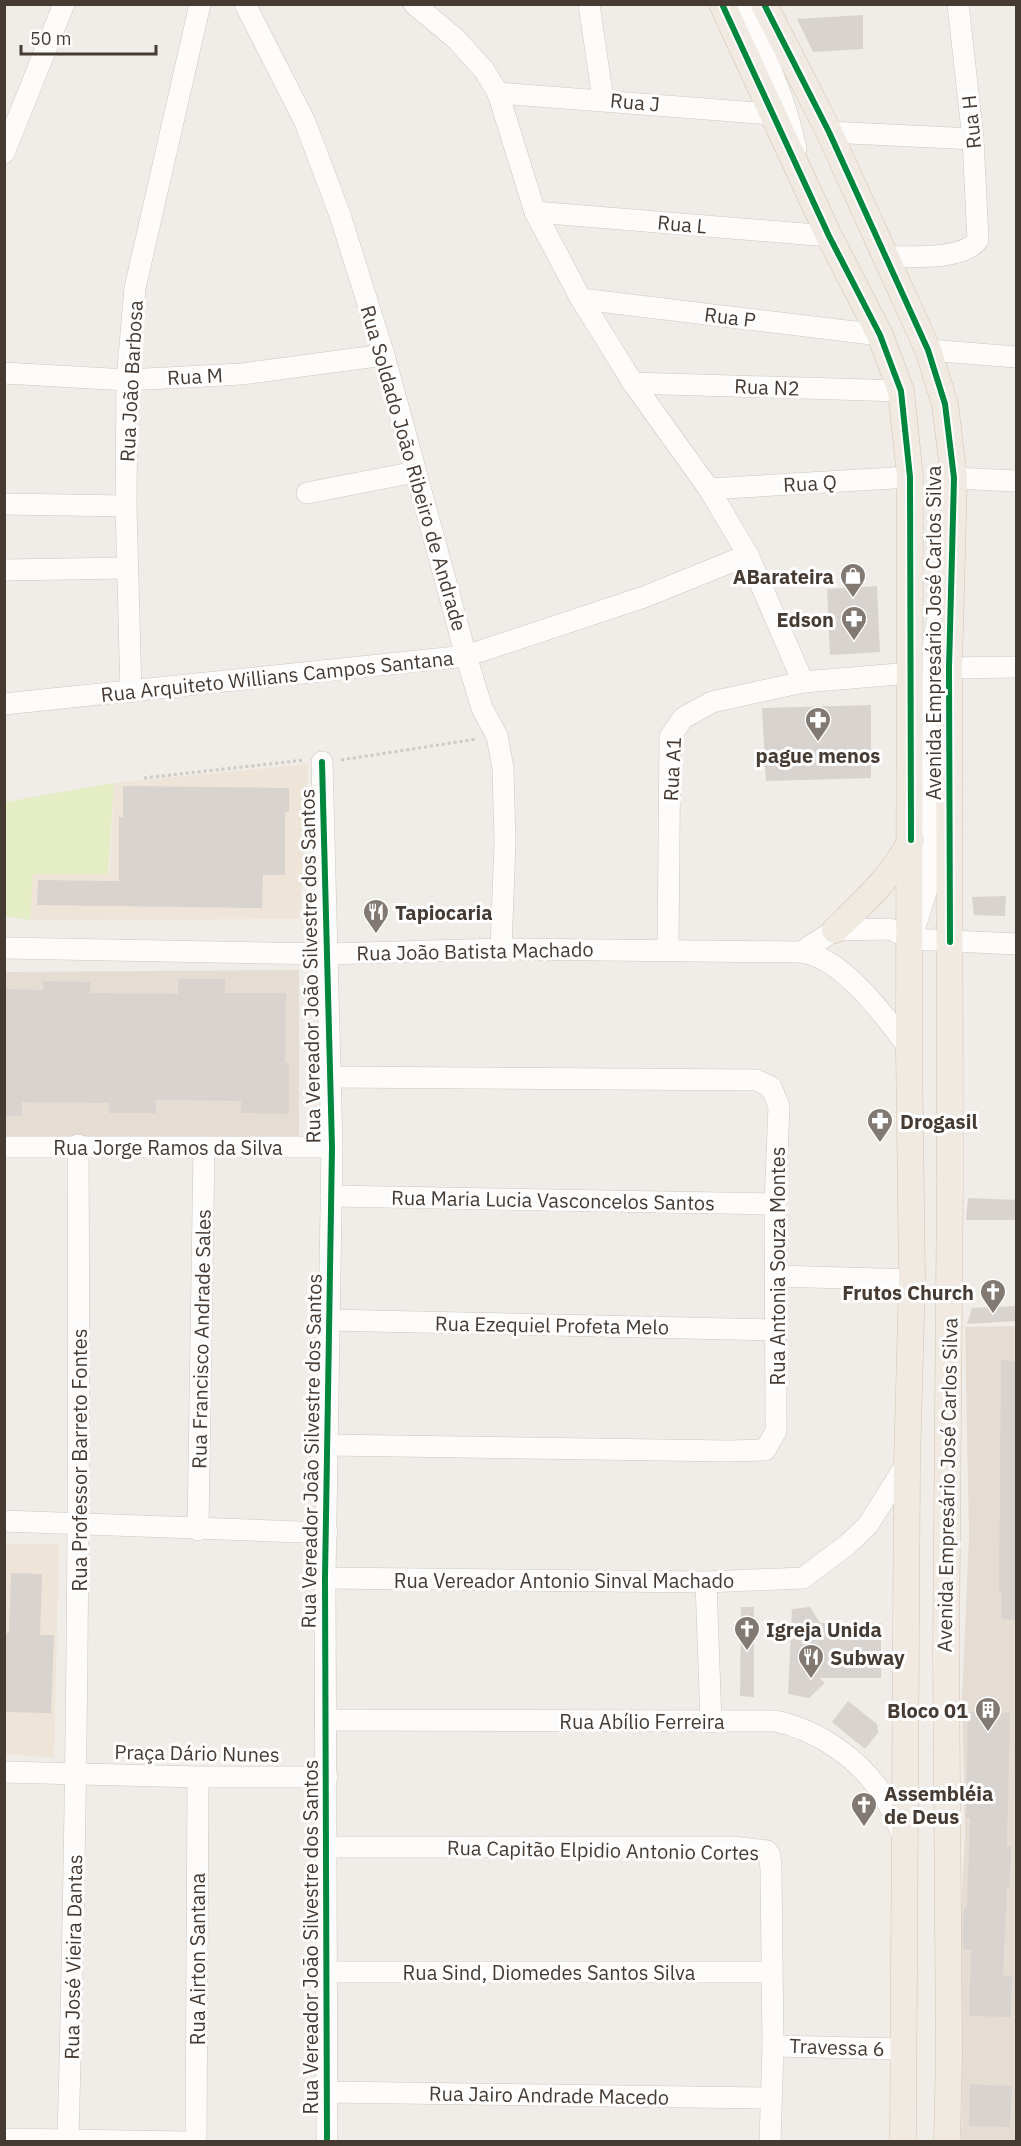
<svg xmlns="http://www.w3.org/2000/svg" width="1021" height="2146" font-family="'IBM Plex Sans',sans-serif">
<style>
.residential{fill:#e5ddd4}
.education{fill:#efe4d8}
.green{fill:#e4edc4}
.building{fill:#d8d3ce}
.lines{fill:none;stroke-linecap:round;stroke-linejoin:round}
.minor-casing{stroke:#ccc8c3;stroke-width:22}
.major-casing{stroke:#d4c4b2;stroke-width:27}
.path{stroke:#cecac6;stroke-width:3;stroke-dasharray:3 3;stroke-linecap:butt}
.minor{stroke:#fdfcfb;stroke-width:21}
.major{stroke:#f1eae2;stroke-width:26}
.cycleway-casing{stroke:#fff;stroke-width:10}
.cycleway{stroke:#00873e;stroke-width:6}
.labels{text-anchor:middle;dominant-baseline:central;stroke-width:6;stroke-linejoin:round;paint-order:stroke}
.street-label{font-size:20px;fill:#463b33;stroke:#fff}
.poi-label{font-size:20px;font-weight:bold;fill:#463b33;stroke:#fff;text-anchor:start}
</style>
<rect width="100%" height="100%" fill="#f0ece7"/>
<g class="residential">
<path d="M299 970V1138L5 1139 4 972Z"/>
<path d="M1016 1326V2141L961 2142 962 2084 956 2005 965 1834 962 1699 969 1536 965 1327Z"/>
</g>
<g class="education">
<path d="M308 764 300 919 30 920 32 874H110L114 783Z"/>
<path d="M4 1544H59L54 1758 5 1754Z"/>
</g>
<path class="green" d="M114 783 108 874H33L30 920 5 916V802Z"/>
<g class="building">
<path d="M863 15V49L813 52 797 19Z"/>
<path d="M877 586 880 652 830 655 827 589Z"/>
<path d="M871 705V778L766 781 762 708Z"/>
<path d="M123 786 289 788V812H285V875H263L262 908 37 905 38 880 119 881V817H123Z"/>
<path d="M1006 896 1005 916 974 915 972 897Z"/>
<path d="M178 979H225V993H286L285 1063H289V1114L241 1113V1101L156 1100V1113H109V1103L22 1102V1116H4V989L43 990V981L90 982V993L178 994Z"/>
<path d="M968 1198 1017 1200V1220H966Z"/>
<path d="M1017 1306V1321L967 1324 972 1308Z"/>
<path d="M1001 1360 1017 1361V1620L1001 1619 1002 1591H999Z"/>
<path d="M11 1573 42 1574 40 1635H54L51 1713 4 1712V1633H9Z"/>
<path d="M741 1607H754V1697L740 1696Z"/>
<path d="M810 1607 820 1623H881V1678H819L825 1683 809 1698 788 1694 792 1609Z"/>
<path d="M848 1701 877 1724 878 1733 865 1749 832 1722Z"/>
<path d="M968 1712 1010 1713 1007 1846H1011L1010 1887H1007L1003 1976H1012L1011 2017 969 2016 971 1950 963 1949V1926L964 1908H967L970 1818H966Z"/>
<path d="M970 2084 1012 2086 1010 2127 969 2126Z"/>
</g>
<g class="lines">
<defs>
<g id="minor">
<path d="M245 4 305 122 340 215 384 355 466 656 482 708 497 736 503 768 505 842 501 949"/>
<path d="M414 4 456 39 484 70 498 93 535 212 581 299 633 383 709 489 748 555 803 682"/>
<path d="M589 4 603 100"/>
<path d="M739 4C765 51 785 97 796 148"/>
<path d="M498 93 771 114"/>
<path d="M829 132 973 139"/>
<path d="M4 153 64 4"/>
<path d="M535 212 829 236"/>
<path d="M885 257C910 256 962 261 978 240L973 139 958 4"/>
<path d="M581 299 880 335"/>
<path d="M928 350 1016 357"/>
<path d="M4 373 127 380 242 374 384 355"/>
<path d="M633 383 901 391"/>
<path d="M954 478 1016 481"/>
<path d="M709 489 910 477"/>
<path d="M307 493 415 472"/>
<path d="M4 504 126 506"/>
<path d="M4 570 128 568"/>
<path d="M944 592 934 636 930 755 936 788 946 815"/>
<path d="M949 668 1016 667"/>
<path d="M131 692 126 506 127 380 135 288 200 4"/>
<path d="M4 704 466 656 644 597 748 555"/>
<path d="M322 762 332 1147 325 1578 327 2142"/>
<path d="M914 930 927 889 926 774"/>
<path d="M4 948 327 954 501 949 801 952C842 957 885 1016 909 1048"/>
<path d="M668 950 670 737 683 718 712 702 803 682 911 673"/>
<path d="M801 952 835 930 890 929 911 939 1016 944"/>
<path d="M4 1147H332"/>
<path d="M331 1196 775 1204"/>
<path d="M777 1276 912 1280"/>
<path d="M328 1320 775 1330"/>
<path d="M329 1445 729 1451 765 1450 776 1431V1418L775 1204 779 1106 771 1087 756 1080 330 1077"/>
<path d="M4 1521 327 1533"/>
<path d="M198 1530 204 1148"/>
<path d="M325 1578 706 1582 803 1578 847 1545 868 1525 907 1463"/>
<path d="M706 1582 711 1722"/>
<path d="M325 1720 775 1721C819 1730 863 1761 886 1800 893 1812 898 1826 904 1838"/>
<path d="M4 1772 198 1777H327"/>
<path d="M327 1847H732L767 1851 770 1856 771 1870 773 2046 770 2142"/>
<path d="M327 1972H772"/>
<path d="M773 2046 902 2049"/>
<path d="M326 2092 771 2098"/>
<path d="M4 2139 186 2142"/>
<path d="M68 2139C77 1808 80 1477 78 1145"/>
<path d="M196 2142 198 1777"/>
</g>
<g id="major">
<path d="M722 4 829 236 880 335 901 391 910 477 909 1048 912 1280 907 1463 903 2142"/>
<path d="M764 4 829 132 928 350 945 404 954 478 949 668 950 1179 946 1653 949 2054 947 2142"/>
<path d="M835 930C863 903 894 875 911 840"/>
</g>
</defs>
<use href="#minor" class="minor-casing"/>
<use href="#major" class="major-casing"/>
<g class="path">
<path d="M341 760 477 739"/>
<path d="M144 778 305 760"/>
</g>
<use href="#minor" class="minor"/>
<use href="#major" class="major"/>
<defs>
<g id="cycleway">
<path d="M722 4 829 236 880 335 901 391 910 477 911 840"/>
<path d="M764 4 829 132 928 350 945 404 954 478 949 668 950 942"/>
<path d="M322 762 332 1147 325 1578 327 2142"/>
</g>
</defs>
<use href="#cycleway" class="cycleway-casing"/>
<use href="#cycleway" class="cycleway"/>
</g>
<defs>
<symbol id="shop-pin" viewBox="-11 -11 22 30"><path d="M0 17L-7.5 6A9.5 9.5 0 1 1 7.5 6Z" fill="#827972" stroke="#fff"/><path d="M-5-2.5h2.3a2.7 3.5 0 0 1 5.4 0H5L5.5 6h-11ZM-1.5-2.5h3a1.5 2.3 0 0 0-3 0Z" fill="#fff"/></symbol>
<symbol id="pharmacy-pin" viewBox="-11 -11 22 30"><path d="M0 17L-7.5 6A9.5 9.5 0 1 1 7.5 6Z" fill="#827972" stroke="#fff"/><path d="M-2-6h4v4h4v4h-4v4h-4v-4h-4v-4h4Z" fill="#fff"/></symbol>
<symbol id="restaurant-pin" viewBox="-11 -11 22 30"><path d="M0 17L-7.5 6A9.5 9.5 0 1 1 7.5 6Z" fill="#827972" stroke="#fff"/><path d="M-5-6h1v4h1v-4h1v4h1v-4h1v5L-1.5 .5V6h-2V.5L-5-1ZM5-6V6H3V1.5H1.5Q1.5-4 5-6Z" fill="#fff"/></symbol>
<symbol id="church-pin" viewBox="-11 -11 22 30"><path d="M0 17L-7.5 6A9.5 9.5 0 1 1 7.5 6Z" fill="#827972" stroke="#fff"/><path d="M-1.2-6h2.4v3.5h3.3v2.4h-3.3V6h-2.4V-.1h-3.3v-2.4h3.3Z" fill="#fff"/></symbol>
<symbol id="building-pin" viewBox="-11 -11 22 30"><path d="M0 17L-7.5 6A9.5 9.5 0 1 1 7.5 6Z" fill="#827972" stroke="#fff"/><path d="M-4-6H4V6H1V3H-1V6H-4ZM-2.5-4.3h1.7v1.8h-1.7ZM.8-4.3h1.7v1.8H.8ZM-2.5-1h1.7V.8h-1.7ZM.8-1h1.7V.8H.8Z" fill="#fff"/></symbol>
</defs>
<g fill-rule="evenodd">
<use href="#shop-pin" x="838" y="561" width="30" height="40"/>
<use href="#pharmacy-pin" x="839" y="604" width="30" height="40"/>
<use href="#pharmacy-pin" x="803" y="705" width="30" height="40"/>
<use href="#restaurant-pin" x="361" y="897" width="30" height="40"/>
<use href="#pharmacy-pin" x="865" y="1106" width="30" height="40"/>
<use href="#church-pin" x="978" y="1277" width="30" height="40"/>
<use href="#church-pin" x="732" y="1614" width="30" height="40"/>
<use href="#restaurant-pin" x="796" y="1642" width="30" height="40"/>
<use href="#building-pin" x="973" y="1695" width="30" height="40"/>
<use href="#church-pin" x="849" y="1790" width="30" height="40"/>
</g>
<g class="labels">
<g class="street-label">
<text transform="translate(635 102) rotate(5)">Rua J</text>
<text transform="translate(971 122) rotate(-96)">Rua H</text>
<text transform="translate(682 224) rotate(5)">Rua L</text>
<text transform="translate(730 317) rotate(7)">Rua P</text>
<text transform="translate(195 376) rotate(-3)">Rua M</text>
<text transform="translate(131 381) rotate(-87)">Rua João Barbosa</text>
<text transform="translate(767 387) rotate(2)">Rua N2</text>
<text transform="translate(414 468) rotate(74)">Rua Soldado João Ribeiro de Andrade</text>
<text transform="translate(810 483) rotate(-3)">Rua Q</text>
<text transform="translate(933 633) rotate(-90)">Avenida Empresário José Carlos Silva</text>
<text transform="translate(277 676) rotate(-6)">Rua Arquiteto Willians Campos Santana</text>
<text transform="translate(672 769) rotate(-87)">Rua A1</text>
<text transform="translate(475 951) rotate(-1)">Rua João Batista Machado</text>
<text transform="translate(310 966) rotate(-91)">Rua Vereador João Silvestre dos Santos</text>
<text x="168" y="1147">Rua Jorge Ramos da Silva</text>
<text transform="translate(553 1200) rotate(1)">Rua Maria Lucia Vasconcelos Santos</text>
<text transform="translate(777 1266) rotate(-90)">Rua Antonia Souza Montes</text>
<text transform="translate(552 1325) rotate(1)">Rua Ezequiel Profeta Melo</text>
<text transform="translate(201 1339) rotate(-89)">Rua Francisco Andrade Sales</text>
<text transform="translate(311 1451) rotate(-89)">Rua Vereador João Silvestre dos Santos</text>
<text transform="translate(79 1460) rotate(-90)">Rua Professor Barreto Fontes</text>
<text transform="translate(947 1485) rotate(-89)">Avenida Empresário José Carlos Silva</text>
<text x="564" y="1580">Rua Vereador Antonio Sinval Machado</text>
<text x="642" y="1721">Rua Abílio Ferreira</text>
<text transform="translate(197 1753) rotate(1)">Praça Dário Nunes</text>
<text transform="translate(603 1850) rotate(1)">Rua Capitão Elpidio Antonio Cortes</text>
<text transform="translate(310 1937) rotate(-90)">Rua Vereador João Silvestre dos Santos</text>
<text transform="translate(73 1957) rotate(-89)">Rua José Vieira Dantas</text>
<text transform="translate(197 1959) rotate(-90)">Rua Airton Santana</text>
<text x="549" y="1972">Rua Sind, Diomedes Santos Silva</text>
<text transform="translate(837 2047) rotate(2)">Travessa 6</text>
<text transform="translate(549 2095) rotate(1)">Rua Jairo Andrade Macedo</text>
</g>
<g class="poi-label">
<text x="834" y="576" text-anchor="end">ABarateira</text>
<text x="834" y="619" text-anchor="end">Edson</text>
<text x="818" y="755" text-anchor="middle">pague menos</text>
<text x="395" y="912">Tapiocaria</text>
<text x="900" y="1121">Drogasil</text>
<text x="974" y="1292" text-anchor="end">Frutos Church</text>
<text x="766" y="1629">Igreja Unida</text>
<text x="830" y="1657">Subway</text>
<text x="968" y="1710" text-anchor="end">Bloco 01</text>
<text x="884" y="1793">Assembléia<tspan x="884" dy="23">de Deus</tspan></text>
</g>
</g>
<rect width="1021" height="2146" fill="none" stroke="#463b33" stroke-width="12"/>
<path d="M21 45v9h135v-9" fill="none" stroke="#463b33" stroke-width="3"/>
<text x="30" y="45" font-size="18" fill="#463b33" stroke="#ffffff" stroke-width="4.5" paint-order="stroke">50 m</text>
</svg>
